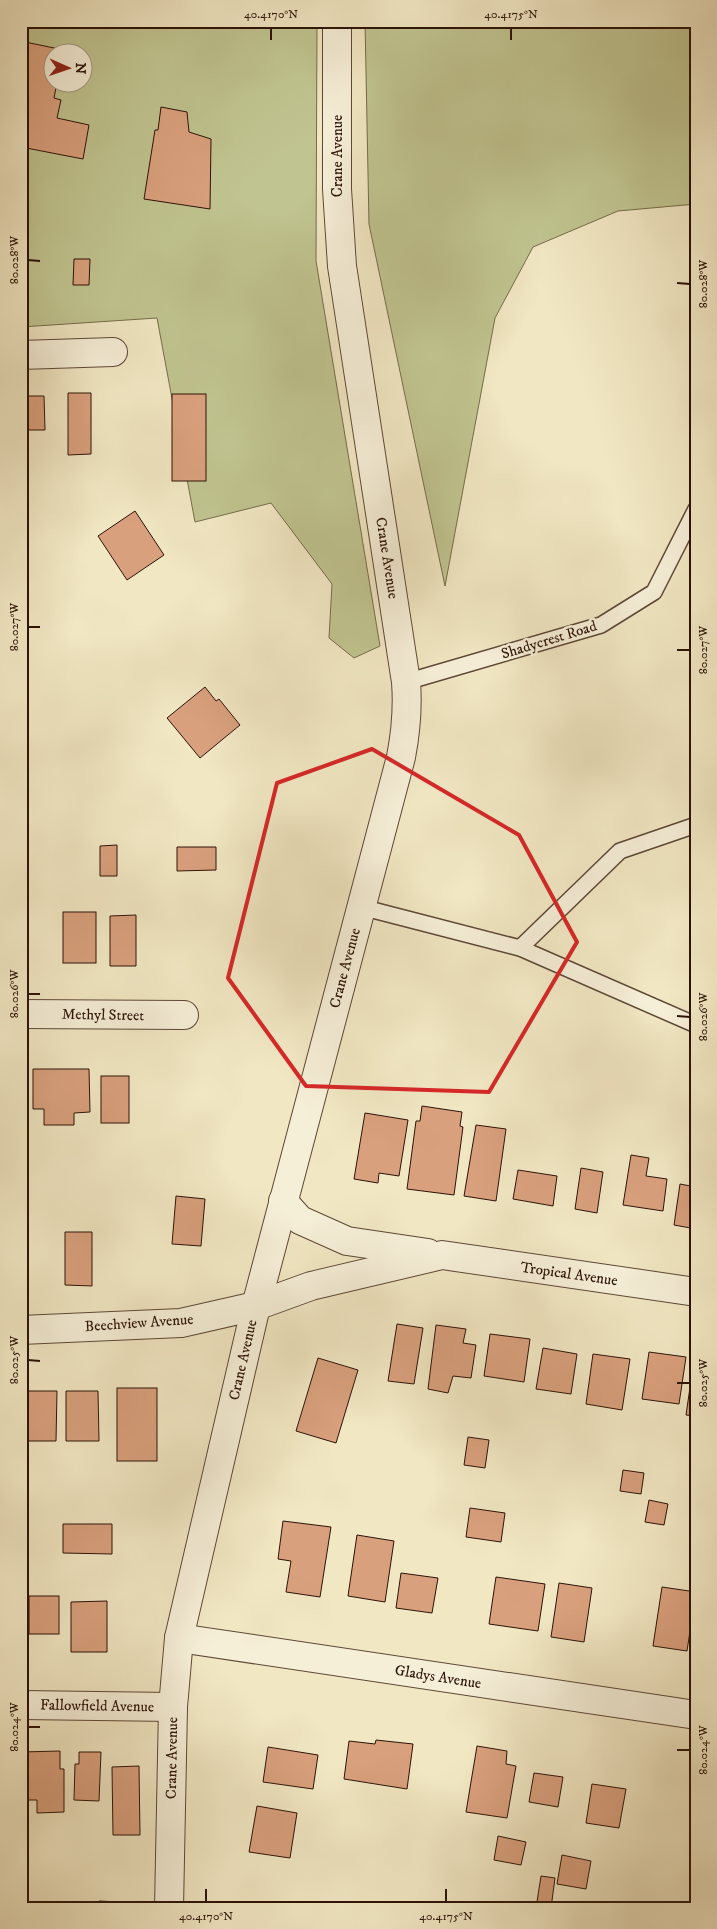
<svg xmlns="http://www.w3.org/2000/svg" width="717" height="1929" font-family="'IM FELL DW Pica',serif">
<style>
.green{fill:#c0c490;stroke:#766b4c;fill-rule:evenodd}
.building{fill:#d9a07d;stroke:#2c1207}
.lines{fill:none;stroke-linecap:round;stroke-linejoin:round}
.service-casing{stroke:#5d4736;stroke-width:18}
.minor-casing{stroke:#5d4736;stroke-width:30}
.tertiary-casing{stroke:#5d4736;stroke-width:30}
.service{stroke:#f6efd8;stroke-width:15}
.minor{stroke:#f6efd8;stroke-width:28}
.tertiary{stroke:#f6efd8;stroke-width:28}
.marked{fill:none;stroke:#d62828;stroke-width:4;stroke-linejoin:round}
.ticks{fill:none;stroke:#2c1207;stroke-width:2}
.labels{text-anchor:middle;dominant-baseline:central;stroke-width:5;stroke-linejoin:round;paint-order:stroke}
.street-label{font-size:15px;fill:#2c1207;stroke:#f6efd8}
.neatline{fill:none;stroke:#2c1207;stroke-width:2}
.ticks-label{font-size:12px;text-anchor:middle;fill:#2c1207}
</style>
<rect width="100%" height="100%" fill="#f1e7c3"/>
<filter id="stains"><feTurbulence type="fractalNoise" baseFrequency=".004" numOctaves="4"/><feColorMatrix values="0 0 0 0 .2 0 0 0 0 .09 0 0 0 0 .02 0 0 0 .5 -.17"/></filter>
<radialGradient id="worn" r=".72"><stop offset=".6" stop-color="#630" stop-opacity="0"/><stop offset="1" stop-color="#630" stop-opacity=".3"/></radialGradient>
<g class="green">
<path d="M21 21H317L316 261 380 646 354 658 329 638 332 584 271 503 195 522 157 318 21 327ZM52 52H82V82H52Z"/>
<path d="M365 21H696V204L618 211 533 247 495 318 445 586 369 224Z"/>
</g>
<g class="building">
<path d="M25 42 64 50 63 52H52V82H57L54 98 61 100 57 118 89 125 83 159 21 147V62Z"/>
<path d="M161 107 187 112 189 132 211 139 210 209 144 199 155 130H158Z"/>
<path d="M74 259H90L89 285H73Z"/>
<path d="M68 393H91V454L68 455Z"/>
<rect x="172" y="394" width="34" height="87"/>
<path d="M21 396H44L45 430H21Z"/>
<path d="M135 511 164 555 127 580 98 536Z"/>
<path d="M205 687 216 701 219 699 240 725 200 758 167 718Z"/>
<path d="M117 845V876H100V846Z"/>
<path d="M177 847H216V870L177 871Z"/>
<rect x="21" y="848" width="3" height="31"/>
<path d="M694 872H696V907L690 906Z"/>
<rect x="63" y="912" width="33" height="51"/>
<path d="M136 915V966H110V916Z"/>
<path d="M33 1069H89L90 1112 74 1113V1125H44V1109H33Z"/>
<rect x="101" y="1076" width="28" height="47"/>
<path d="M422 1106 462 1112 460 1126 463 1127 454 1195 407 1189 416 1121H420Z"/>
<path d="M365 1113 408 1120 399 1176 379 1173 378 1183 354 1179Z"/>
<path d="M476 1125 506 1129 496 1201 464 1196Z"/>
<path d="M631 1155 649 1158 646 1176 667 1179 663 1211 623 1205Z"/>
<path d="M581 1168 603 1172 597 1213 575 1209Z"/>
<path d="M518 1170 557 1176 553 1206 513 1199Z"/>
<path d="M680 1184 696 1187V1229L674 1225Z"/>
<path d="M176 1196 205 1199 201 1246 172 1244Z"/>
<path d="M65 1232H92V1286L65 1285Z"/>
<path d="M397 1324 423 1328 414 1384 388 1381Z"/>
<path d="M436 1325 466 1329 463 1343 476 1345 471 1378 453 1376 448 1393 428 1389Z"/>
<path d="M490 1334 530 1339 524 1382 484 1376Z"/>
<path d="M543 1348 577 1354 571 1394 536 1389Z"/>
<path d="M649 1352 686 1357 679 1404 642 1399Z"/>
<path d="M695 1353H696V1416L686 1415Z"/>
<path d="M593 1354 630 1359 622 1410 586 1404Z"/>
<path d="M318 1358 358 1370 336 1443 296 1431Z"/>
<rect x="117" y="1388" width="40" height="73"/>
<path d="M24 1391H57L56 1441H24Z"/>
<path d="M66 1391H98L99 1441H66Z"/>
<path d="M468 1437 489 1440 485 1468 464 1465Z"/>
<path d="M623 1470 644 1473 641 1494 620 1491Z"/>
<path d="M649 1500 668 1504 664 1525 645 1522Z"/>
<path d="M470 1508 505 1513 501 1542 466 1537Z"/>
<path d="M283 1521 331 1527 320 1597 286 1592 291 1561 278 1559Z"/>
<path d="M63 1524H112V1554L63 1553Z"/>
<path d="M357 1535 394 1541 385 1602 348 1596Z"/>
<path d="M401 1573 438 1578 432 1613 396 1608Z"/>
<path d="M496 1577 545 1584 538 1631 489 1624Z"/>
<path d="M559 1583 592 1588 584 1642 551 1637Z"/>
<path d="M662 1587 696 1592 687 1651 653 1646Z"/>
<rect x="29" y="1596" width="30" height="38"/>
<path d="M107 1601V1652H71V1602Z"/>
<path d="M376 1740 413 1744 407 1789 344 1779 349 1741 375 1744Z"/>
<path d="M477 1746 507 1751 506 1764 516 1766 507 1818 466 1812Z"/>
<path d="M268 1747 318 1755 313 1789 263 1782Z"/>
<path d="M60 1751V1769H64V1812L37 1813V1800H21V1752Z"/>
<path d="M79 1752H101L99 1801 74 1800 75 1764H79Z"/>
<path d="M139 1766 140 1835H113L112 1767Z"/>
<path d="M534 1773 563 1777 558 1807 529 1802Z"/>
<path d="M592 1784 626 1789 619 1828 586 1823Z"/>
<path d="M257 1806 297 1813 290 1858 249 1852Z"/>
<path d="M498 1836 526 1842 521 1865 494 1860Z"/>
<path d="M562 1855 591 1861 586 1889 557 1884Z"/>
<path d="M541 1876 555 1878 551 1908H536Z"/>
<path d="M99 1901 120 1902V1908H99Z"/>
</g>
<g class="lines">
<defs>
<g id="service">
<path d="M406 682 601 625 654 592 696 509"/>
<path d="M361 907 520 948 696 1025"/>
<path d="M520 948 620 851 696 825"/>
</g>
<g id="minor">
<path d="M21 355 113 352"/>
<path d="M21 1014 184 1015"/>
<path d="M283 1201 300 1220 347 1241 428 1253"/>
<path d="M21 1330 181 1323 256 1306 311 1286 442 1255 696 1292"/>
<path d="M179 1638 696 1715"/>
<path d="M21 1705 173 1707"/>
</g>
<path id="tertiary" d="M169 1908 173 1707 179 1638 256 1306 401 757C406 731 408 708 406 682L342 266 337 189V21"/>
</defs>
<use href="#service" class="service-casing"/>
<use href="#minor" class="minor-casing"/>
<use href="#tertiary" class="tertiary-casing"/>
<use href="#service" class="service"/>
<use href="#minor" class="minor"/>
<use href="#tertiary" class="tertiary"/>
</g>
<path class="marked" d="M372 749 519 835 577 942 489 1092 306 1086 228 978 277 783Z"/>
<path class="ticks" d="M271 40V28M511 40V28M28 260 40 261M677 283 690 284M28 627H40M677 650H690M28 994H40M677 1016 690 1017M28 1360 40 1361M677 1383H690M28 1727H40M677 1750H690M206 1902V1889M446 1902V1889"/>
<g class="labels">
<g class="street-label">
<text transform="translate(337 156) rotate(-90)">Crane Avenue</text>
<text transform="translate(387 558) rotate(81)">Crane Avenue</text>
<text transform="translate(549 640) rotate(-17)">Shadycrest Road</text>
<text transform="translate(345 968) rotate(-75)">Crane Avenue</text>
<text transform="translate(103 1015) rotate(1)">Methyl Street</text>
<text transform="translate(569 1274) rotate(8)">Tropical Avenue</text>
<text transform="translate(139 1323) rotate(-4)">Beechview Avenue</text>
<text transform="translate(243 1360) rotate(-77)">Crane Avenue</text>
<text transform="translate(438 1677) rotate(9)">Gladys Avenue</text>
<text transform="translate(97 1706) rotate(1)">Fallowfield Avenue</text>
<text transform="translate(172 1758) rotate(-89)">Crane Avenue</text>
</g>
</g>
<rect width="717" height="1929" fill="none" stroke="#f1e7c3" stroke-width="55"/>
<g transform="translate(68 68) rotate(92)"><circle r="24" fill="#f6efd8" stroke="#a59784"/>
<path d="M0-4L9 19L0 12L-9 19Z" fill="#8f2418"/>
<text y="-8" font-size="14" font-weight="bold" text-anchor="middle" fill="#2c1207">N</text>
</g>
<rect x="28" y="28" width="662" height="1874" class="neatline"/>
<g class="ticks-label">
<text x="271" y="18">40.4170°N</text>
<text x="511" y="18">40.4175°N</text>
<text transform="translate(14 260) rotate(-90)" y="4">80.028°W</text>
<text transform="translate(703 284) rotate(-90)" y="4">80.028°W</text>
<text transform="translate(14 627) rotate(-90)" y="4">80.027°W</text>
<text transform="translate(703 650) rotate(-90)" y="4">80.027°W</text>
<text transform="translate(14 994) rotate(-90)" y="4">80.026°W</text>
<text transform="translate(703 1017) rotate(-90)" y="4">80.026°W</text>
<text transform="translate(14 1360) rotate(-90)" y="4">80.025°W</text>
<text transform="translate(703 1383) rotate(-90)" y="4">80.025°W</text>
<text transform="translate(14 1727) rotate(-90)" y="4">80.024°W</text>
<text transform="translate(703 1750) rotate(-90)" y="4">80.024°W</text>
<text x="206" y="1920">40.4170°N</text>
<text x="446" y="1920">40.4175°N</text>
</g>
<rect width="100%" height="100%" filter="url(#stains)"/>
<rect width="100%" height="100%" fill="url(#worn)"/>
</svg>
